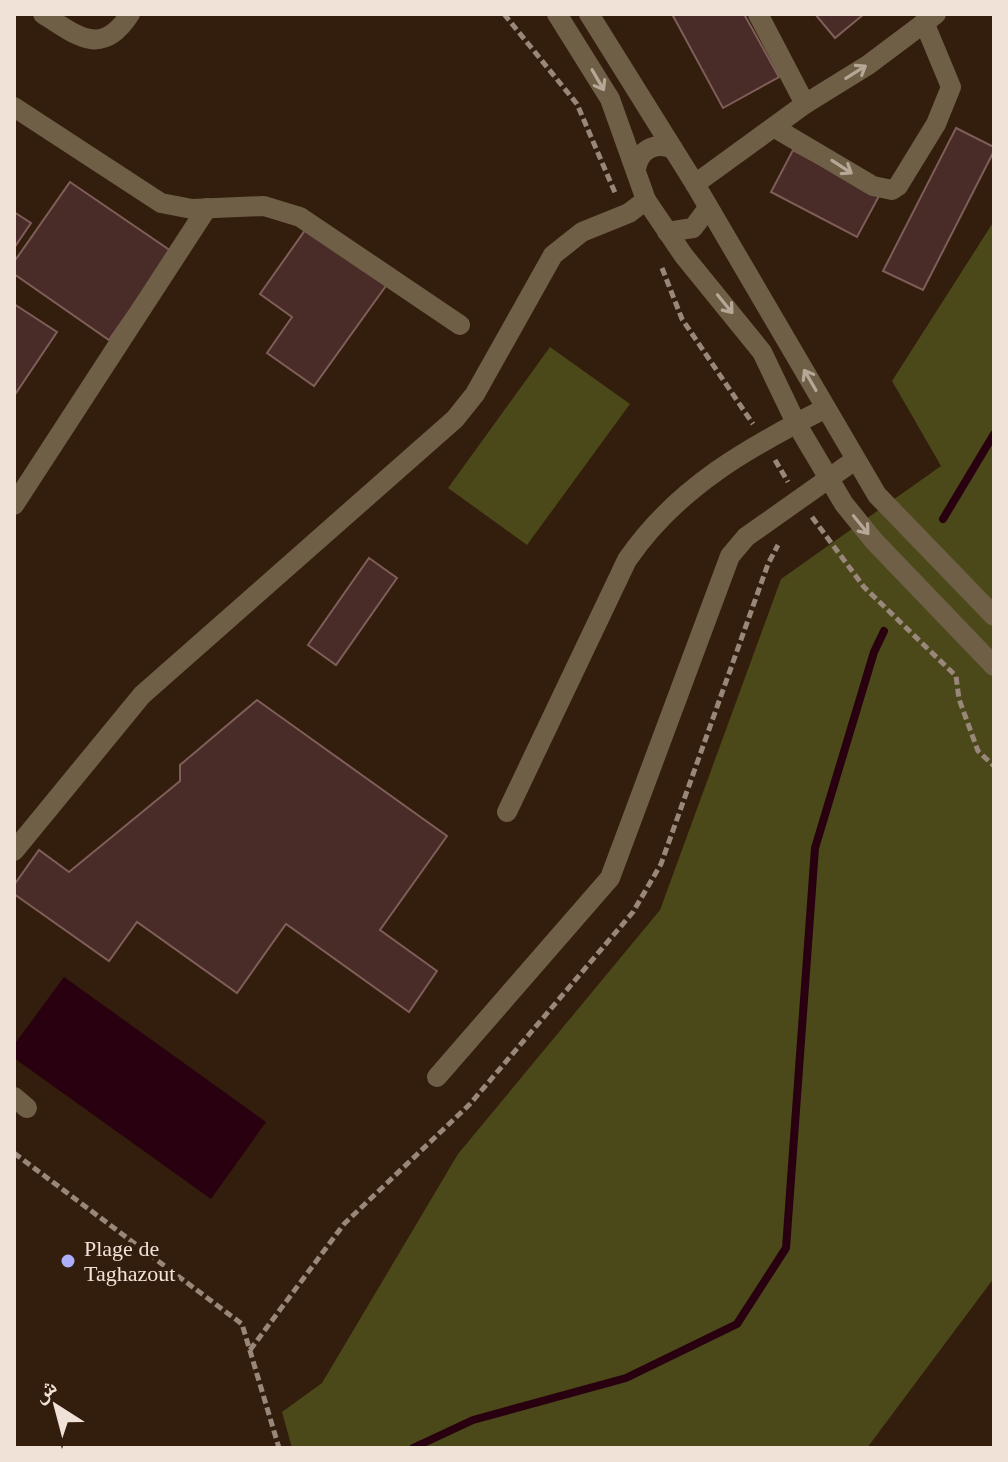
<svg xmlns="http://www.w3.org/2000/svg" width="1008" height="1462" viewBox="0 0 1008 1462" font-family="'Times New Roman','Noto Naskh Arabic',serif">
<style>
.green{fill:#4b4819}
.water{fill:#28000f}
.lines{fill:none;stroke-linecap:round;stroke-linejoin:round}
.stream{stroke:#28000f;stroke-width:8}
.building{fill:#492c28;stroke:#7f5e59;stroke-width:2}
.path{stroke:#99877a;stroke-width:5;stroke-dasharray:8 4;stroke-linecap:butt}
.minor{stroke:#6e5f46;stroke-width:20}
.oneway{stroke:#b6a796}
.poi-dot{fill:#adaffb;stroke:#331d0d;stroke-width:3}
.labels{text-anchor:middle;dominant-baseline:central;stroke-width:8;stroke-linejoin:round;paint-order:stroke}
.poi-label{font-size:22px;fill:#f1e2d8;stroke:#331d0d;text-anchor:start}
</style>
<rect width="100%" height="100%" fill="#331d0d"/>
<g class="green">
<path d="M994,221V1278L867,1448H292L282,1412L322,1383L458,1154L660,910L781,579L941,466L892,381Z"/>
<path d="M550,347L630,404L527,545L448,488Z"/>
</g>
<path class="water" d="M64,977L266,1122L211,1199L14,1058V1045Z"/>
<g class="lines">
<g class="stream">
<path d="M943,519L994,434"/>
<path d="M413,1448L473,1420L626,1378L737,1324L786,1248L815,848L874,652L884,631"/>
</g>
</g>
<g class="building">
<path d="M672,14H744L779,77L723,108Z"/>
<path d="M815,14H864L835,38Z"/>
<path d="M956,128L994,147V151L923,290L883,271Z"/>
<path d="M793,150L879,196L857,237L771,192Z"/>
<path d="M70,182L171,251L109,340L14,274V262Z"/>
<path d="M14,212L31,223L14,248Z"/>
<path d="M308,226L388,283L314,386L267,353L292,317L260,294Z"/>
<path d="M14,304L57,332L14,396Z"/>
<path d="M369,558L397,578L336,665L308,645Z"/>
<path d="M257,700L447,836L380,930L437,971L409,1012L286,924L237,993L137,922L109,961L14,894V885L39,850L69,872L180,781V765Z"/>
</g>
<g class="lines">
<g class="path">
<path d="M504,14L577,104L616,195"/>
<path d="M662,268L682,319L753,424"/>
<path d="M775,460L788,482"/>
<path d="M812,517L864,587L956,676L959,699L978,751L994,766"/>
<path d="M14,1153L242,1324L279,1448"/>
<path d="M250,1350L344,1224L470,1104L633,912L661,864L768,564L778,545"/>
</g>
<g class="minor">
<path d="M43,14C77,36 102,58 130,14"/>
<path d="M557,14L610,99L646,200L684,256L762,352L796,423L844,504L874,541L994,666"/>
<path d="M589,14L695,184L877,495L994,616"/>
<path d="M758,14L805,104L868,65L936,14"/>
<path d="M14,107L161,203L192,209L264,206L300,217L460,325"/>
<path d="M775,128L873,186L892,190L898,186L936,124L951,87L924,22"/>
<path d="M636,169C639,150 655,141 673,149"/>
<path d="M695,184L805,104"/>
<path d="M667,232L693,228L708,208"/>
<path d="M14,505L207,208"/>
<path d="M507,812L627,560C677,487 749,447 826,408"/>
<path d="M14,851L142,695L455,419L475,394L553,255L582,232L629,213L646,200"/>
<path d="M437,1077L610,878L730,556L746,537L855,460"/>
<path d="M14,1097L27,1108"/>
</g>
</g>
<defs><path id="oneway-shaft" d="M-6 0H5M1.5-3L5.5 0L1.5 3" fill="none" stroke-width="1.6" stroke-linecap="round" stroke-linejoin="round" transform="scale(2)"/></defs>
<g class="oneway">
<use href="#oneway-shaft" transform="translate(856 72) rotate(-32)"/>
<use href="#oneway-shaft" transform="translate(598 80) rotate(60)"/>
<use href="#oneway-shaft" transform="translate(842 167) rotate(33)"/>
<use href="#oneway-shaft" transform="translate(725 304) rotate(51)"/>
<use href="#oneway-shaft" transform="translate(810 380) rotate(-120)"/>
<use href="#oneway-shaft" transform="translate(861 525) rotate(51)"/>
</g>
<circle class="poi-dot" cx="68" cy="1261" r="8"/>
<g class="labels">
<g class="poi-label">
<text x="84" y="1248">Plage de<tspan x="84" dy="25">Taghazout</tspan></text>
</g>
</g>
<rect width="1008" height="1462" fill="none" stroke="#f1e2d8" stroke-width="32"/>
<g transform="translate(56 1406) rotate(324)" stroke="#331d0d" stroke-width="6" paint-order="stroke">
<path d="M0-6L14 30L0 20L-14 30Z" fill="#f1e2d8"/>
<text y="-12" font-size="22" font-weight="bold" text-anchor="middle" fill="#f1e2d8">ش</text>
</g>
</svg>
